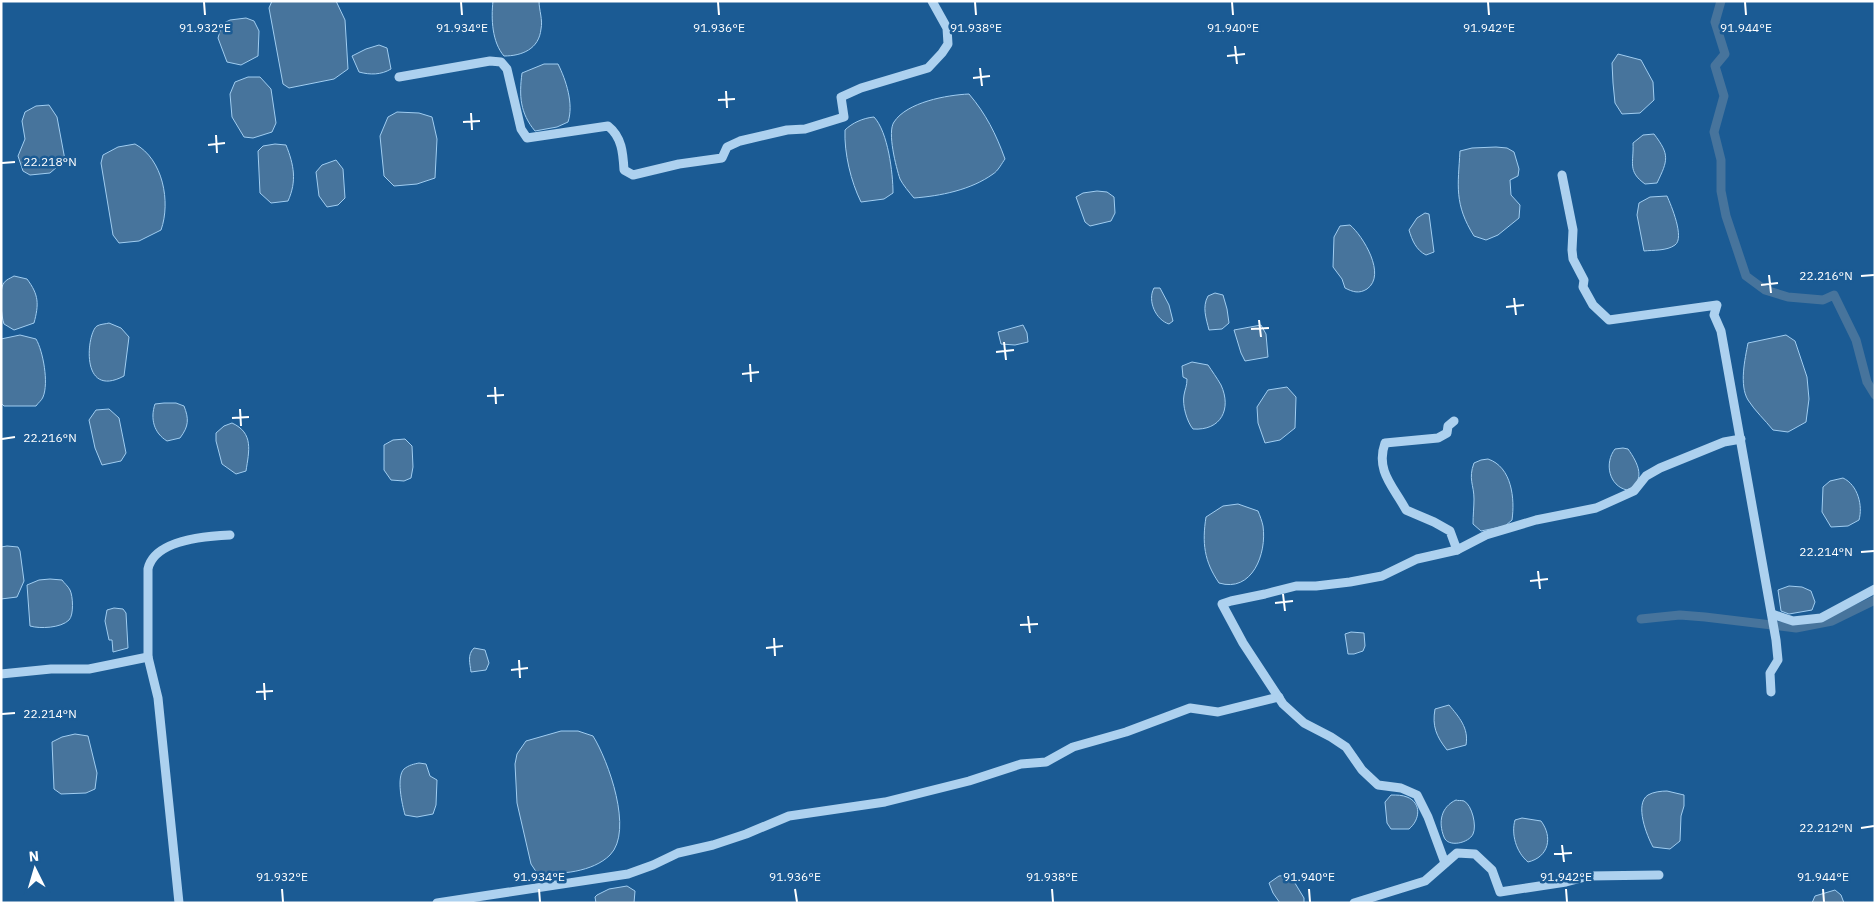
<svg xmlns="http://www.w3.org/2000/svg" width="1876" height="904" viewBox="0 0 1876 904" font-family="'IBM Plex Sans',sans-serif">
<style>
.water{fill:#47749c;stroke:#a0cdf1}
.lines{fill:none;stroke-linecap:round;stroke-linejoin:round}
.canal{stroke:#47749c;stroke-width:9}
.minor{stroke:#add1ef;stroke-width:9}
.ticks{fill:none;stroke:#fff;stroke-width:2}
.ticks-label{font-size:12px;text-anchor:middle;fill:#fff;stroke:#1b5b94;stroke-width:5;stroke-linejoin:round;paint-order:stroke}
</style>
<rect width="100%" height="100%" fill="#1b5b94"/>
<g class="water">
<path d="M272,1H336L345,20L348,69L334,79L289,88L283,84L269,8Z"/>
<path d="M493,1H539C539,10 543,20 541,29C539,49 522,56 504,56C492,42 491,19 493,1Z"/>
<path d="M246,18L254,21L259,31L258,56L241,65L227,62L218,38L222,24L230,20Z"/>
<path d="M379,45L387,48L391,69C381,75 370,75 359,72L352,56L366,49Z"/>
<path d="M1618,54L1641,60L1653,82L1654,100L1640,113L1622,114L1615,103L1613,83L1612,63Z"/>
<path d="M544,64H558C566,80 574,104 568,122L557,127L535,131C520,113 519,96 522,73Z"/>
<path d="M248,77H260L271,89L276,123L272,132L253,138L244,137L232,117L230,94L235,82Z"/>
<path d="M969,94C986,114 996,134 1005,159C1002,163 998,171 993,174C971,190 940,196 914,198C909,192 903,185 900,179C896,167 887,132 894,122C907,102 947,95 969,94Z"/>
<path d="M49,105L57,117L65,160L50,173L30,175L23,171L18,156L25,139L22,121L25,112L36,106Z"/>
<path d="M397,112L419,113L432,117L437,139L435,178L417,184L394,186L384,176L380,136L388,117Z"/>
<path d="M874,117C888,132 893,173 893,193L884,199L861,202C851,182 844,153 845,130C852,123 863,118 874,117Z"/>
<path d="M1654,134C1670,155 1668,160 1657,183L1645,184C1627,171 1634,163 1633,143L1643,135Z"/>
<path d="M135,144C163,159 171,202 161,230L139,241L119,243L113,235L101,163L103,155L118,147Z"/>
<path d="M275,144L286,145C294,165 297,181 288,201L271,203L260,193L258,151L263,146Z"/>
<path d="M1496,147L1507,148L1514,152L1519,169L1518,176L1510,180L1511,195L1520,205L1519,218L1498,235L1486,240L1474,236C1454,204 1458,186 1460,151L1472,148Z"/>
<path d="M336,160L343,169L345,198L338,205L327,207L319,196L316,172L322,165Z"/>
<path d="M1097,191L1107,192L1114,197L1115,213L1111,221L1090,226L1085,222L1076,197L1083,193Z"/>
<path d="M1667,196C1671,205 1685,238 1675,245C1667,251 1653,250 1644,251L1637,215L1639,203L1650,197Z"/>
<path d="M1425,213L1429,214L1434,252L1426,255C1416,250 1412,240 1409,230L1417,218Z"/>
<path d="M1350,225C1363,236 1387,275 1367,289C1359,294 1353,292 1345,288L1342,279L1333,267L1334,237L1340,226Z"/>
<path d="M14,276L27,279C39,295 39,304 34,323L14,330L4,324C1,316 0,295 2,287C4,280 9,279 14,276Z"/>
<path d="M1154,288H1160L1169,305L1173,321L1169,324C1156,320 1147,301 1154,288Z"/>
<path d="M1215,293L1223,295L1227,309L1229,323L1222,329L1209,330C1206,318 1202,307 1208,296Z"/>
<path d="M109,323L121,328L129,337L124,376C79,400 87,332 97,326C100,324 106,324 109,323Z"/>
<path d="M1023,325L1027,333L1028,342L1015,345L1001,344L998,332Z"/>
<path d="M1261,325L1266,334L1268,357L1245,361L1241,353L1234,330Z"/>
<path d="M20,335L36,339C43,351 49,383 43,397C42,400 38,403 36,406H4L1,403V339Z"/>
<path d="M1786,335L1795,341L1807,377L1809,399L1806,422L1788,432L1773,430C1765,420 1755,411 1748,400C1739,385 1745,359 1748,343Z"/>
<path d="M1192,362L1208,365C1212,371 1217,378 1221,385C1232,409 1221,431 1193,429C1187,422 1182,405 1184,395C1185,389 1187,386 1187,379L1183,377L1182,366Z"/>
<path d="M1287,387L1296,397L1295,428L1280,440L1265,443L1258,423L1257,407L1268,390Z"/>
<path d="M164,403H176L184,406C189,419 189,426 180,438L167,441C154,433 150,419 155,404Z"/>
<path d="M109,409L119,418L126,453L121,461L102,465L95,448L89,420L96,410Z"/>
<path d="M232,423C254,433 249,451 246,471L236,474L222,464L216,441V433L224,426Z"/>
<path d="M405,439L412,446L413,467L411,478L404,481L391,480L384,470V445L393,440Z"/>
<path d="M1623,448L1628,449C1638,463 1647,481 1627,490C1609,486 1604,463 1615,449Z"/>
<path d="M1488,459C1512,467 1515,499 1512,520L1505,526L1481,531L1473,524C1473,515 1474,507 1474,499C1474,485 1468,479 1474,463L1481,460Z"/>
<path d="M1843,478C1858,485 1863,506 1859,520L1848,526L1831,527L1822,512L1823,487L1830,481Z"/>
<path d="M1238,504L1258,511C1260,516 1262,521 1263,526C1267,554 1252,593 1219,583C1204,561 1202,543 1206,517L1223,506Z"/>
<path d="M7,546L18,547L20,551L24,581L17,597L1,599V547Z"/>
<path d="M50,579L62,580C64,583 68,586 70,590C73,596 74,615 69,620C61,628 40,629 30,626L27,585L39,580Z"/>
<path d="M1789,586L1802,587L1811,591L1815,602L1812,610L1789,614L1781,611L1778,590Z"/>
<path d="M114,608L123,609L126,613L128,648L113,652L112,640H109L105,621L107,610Z"/>
<path d="M1351,632L1364,633L1365,646L1363,651L1354,654H1348L1345,634Z"/>
<path d="M474,648L485,650L489,663L486,670L471,672C470,663 467,655 474,648Z"/>
<path d="M1449,705C1459,717 1469,728 1466,745L1447,750C1436,736 1432,726 1435,709Z"/>
<path d="M561,731H578L593,736C608,760 634,831 610,855C593,872 560,875 537,873L531,864L517,803L515,764L517,754L526,741Z"/>
<path d="M75,734L88,736L97,773L95,789L86,793L61,794L54,789L52,742L62,737Z"/>
<path d="M419,763L426,764L430,776L437,780L436,805L433,814L417,817L405,815C402,804 396,777 404,769C409,765 414,764 419,763Z"/>
<path d="M1667,791L1684,795V806L1681,816L1680,841L1670,849L1653,847C1647,836 1634,804 1648,795C1653,792 1661,791 1667,791Z"/>
<path d="M1391,795C1397,795 1402,795 1407,797C1422,803 1420,820 1409,829H1391L1387,823L1385,802Z"/>
<path d="M1456,800C1458,801 1461,800 1464,801C1472,805 1477,826 1473,834C1469,843 1448,848 1444,837C1438,822 1441,807 1456,800Z"/>
<path d="M1522,818L1541,821C1553,837 1549,857 1528,862C1516,852 1511,834 1515,820Z"/>
<path d="M1290,875L1304,898V903H1280L1273,893L1269,883L1279,876Z"/>
<path d="M627,886L635,891L634,903H596L595,897L597,895L609,889Z"/>
<path d="M1835,890L1841,895L1844,903H1812L1815,896Z"/>
</g>
<g class="lines">
<g class="canal">
<path d="M1721,1L1715,22L1725,54L1715,66L1724,96L1714,132L1721,160V191L1726,216L1746,276L1765,290L1788,297L1823,300L1834,295L1856,340L1867,382L1875,395"/>
<path d="M1641,619L1680,615L1705,617L1796,628L1832,621L1875,600"/>
</g>
<g class="minor">
<path d="M399,77L490,61L501,62L507,69L521,129L527,138L608,126C622,137 623,153 624,170L633,175L679,164L722,158L727,147L740,141L787,130L805,129L844,117L841,97L861,88L928,68L942,53L948,44L947,28L932,1"/>
<path d="M1562,175L1573,230L1572,250L1573,259L1584,280L1583,287L1593,305L1609,320L1717,305L1714,315L1721,331L1776,640L1778,660L1770,673L1771,692"/>
<path d="M1454,421L1448,426L1447,433L1438,438L1385,443C1375,471 1394,487 1406,510L1434,522L1450,531L1457,550L1486,535L1536,520L1596,508L1634,491L1646,476L1660,468L1724,442L1741,439"/>
<path d="M1772,614L1793,621L1821,618L1875,589"/>
<path d="M148,657L158,698L179,903"/>
<path d="M1,674L51,669H89L148,657V569C154,540 206,536 230,535"/>
<path d="M1445,863L1428,817L1417,795L1401,788L1378,785L1362,770L1346,747L1331,737L1304,723L1283,704L1243,643L1222,604L1231,601L1265,594L1296,586H1316L1350,582L1382,576L1417,559L1457,550"/>
<path d="M437,903L628,874L653,865L678,853L713,845L746,834L789,816L885,802L969,781L1021,764L1046,762L1073,747L1126,732L1190,708L1218,712L1279,697"/>
<path d="M1354,903L1425,881L1457,853L1475,854L1492,870L1500,892L1566,882L1589,876L1659,875"/>
</g>
</g>
<path class="ticks" d="M204,2L205,15M461,2L462,15M718,2L719,15M975,2L976,15M1232,2L1233,15M1488,2L1489,15M1745,2L1746,15M1235,46L1237,64M1227,56L1245,54M980,68L982,86M973,78L990,76M726,91L727,108M718,100L735,99M471,113L472,130M463,122L480,121M216,135L217,153M208,145L225,143M2,163L15,162M1769,275L1771,293M1861,276L1874,275M1761,285L1778,283M1514,298L1516,315M1506,307L1524,305M1259,320L1261,337M1251,329L1269,328M1004,342L1006,360M996,352L1014,350M750,364L751,382M742,374L759,372M495,387L496,404M487,396L504,395M240,409L241,426M232,418L249,417M2,439L15,437M1861,552L1874,551M1538,571L1540,589M1530,581L1548,579M1283,594L1285,611M1275,603L1293,601M1028,616L1030,633M1020,625L1038,624M774,638L775,656M766,648L783,646M519,660L520,678M511,670L528,668M264,683L265,700M256,692L273,691M2,714L15,713M1861,828L1874,826M1562,845L1564,862M1554,854L1572,853M282,889L283,902M539,889L540,902M795,889L797,902M1052,889L1053,902M1309,889L1310,902M1566,889L1567,902M1823,889L1824,902"/>
<g class="ticks-label">
<text x="205" y="32">91.932°E</text>
<text x="462" y="32">91.934°E</text>
<text x="719" y="32">91.936°E</text>
<text x="976" y="32">91.938°E</text>
<text x="1233" y="32">91.940°E</text>
<text x="1489" y="32">91.942°E</text>
<text x="1746" y="32">91.944°E</text>
<text x="50" y="166">22.218°N</text>
<text x="1826" y="280">22.216°N</text>
<text x="50" y="442">22.216°N</text>
<text x="1826" y="556">22.214°N</text>
<text x="50" y="718">22.214°N</text>
<text x="1826" y="832">22.212°N</text>
<text x="282" y="881">91.932°E</text>
<text x="539" y="881">91.934°E</text>
<text x="795" y="881">91.936°E</text>
<text x="1052" y="881">91.938°E</text>
<text x="1309" y="881">91.940°E</text>
<text x="1566" y="881">91.942°E</text>
<text x="1823" y="881">91.944°E</text>
</g>
<rect width="1876" height="904" fill="none" stroke="#ffffff" stroke-width="5"/>
<g transform="translate(35 869) rotate(355)" stroke="#1b5b94" stroke-width="4" paint-order="stroke">
<path d="M0-4L9 19L0 12L-9 19Z" fill="#ffffff"/>
<text y="-8" font-size="14" font-weight="bold" text-anchor="middle" fill="#ffffff">N</text>
</g>
</svg>
